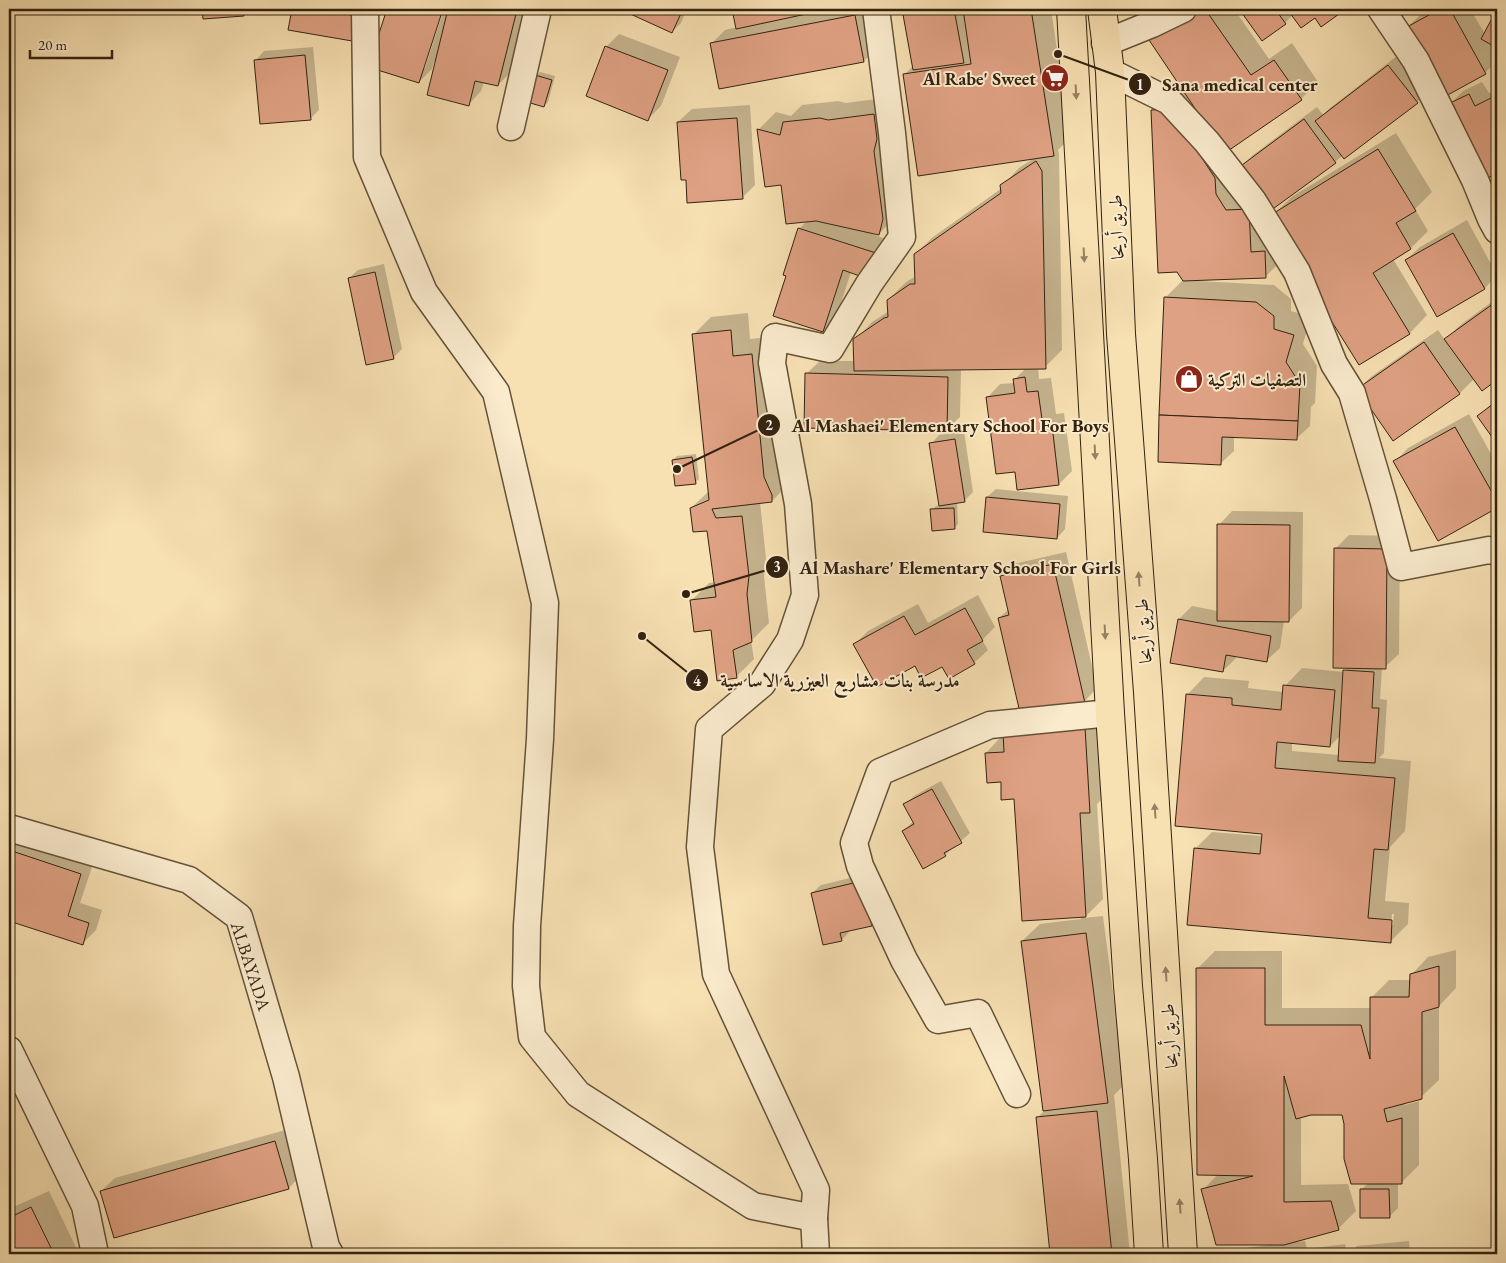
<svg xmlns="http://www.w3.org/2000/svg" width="1506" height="1263" viewBox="0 0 1506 1263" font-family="'EB Garamond',Amiri,serif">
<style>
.shadow{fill:#0003;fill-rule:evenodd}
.building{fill:#dfa183;stroke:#332210}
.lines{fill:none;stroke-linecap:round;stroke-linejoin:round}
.minor-casing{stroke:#645238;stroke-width:29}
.major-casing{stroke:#332210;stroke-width:30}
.minor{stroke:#faebcd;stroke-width:26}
.major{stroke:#f7e0b2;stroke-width:28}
.oneway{fill:#958161}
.labels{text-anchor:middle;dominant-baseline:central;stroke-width:4;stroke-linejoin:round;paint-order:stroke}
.poi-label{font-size:18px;font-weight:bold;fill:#332210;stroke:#faebcd;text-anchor:end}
.street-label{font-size:18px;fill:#332210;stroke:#faebcd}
.leader{fill:none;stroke:#332210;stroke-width:2}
.callout-dot{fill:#332210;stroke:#faebcd;stroke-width:2}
.mark-label{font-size:15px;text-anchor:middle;font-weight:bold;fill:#fff}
.callout-label{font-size:19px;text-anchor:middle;font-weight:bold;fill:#332210;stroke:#faebcd;stroke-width:4;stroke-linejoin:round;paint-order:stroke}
</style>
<rect width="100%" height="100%" fill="#f7e0b2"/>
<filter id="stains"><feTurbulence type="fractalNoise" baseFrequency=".004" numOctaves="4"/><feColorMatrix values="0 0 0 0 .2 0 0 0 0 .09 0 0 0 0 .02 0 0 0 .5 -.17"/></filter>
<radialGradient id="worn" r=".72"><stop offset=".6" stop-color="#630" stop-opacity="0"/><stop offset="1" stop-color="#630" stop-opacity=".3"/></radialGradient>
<g class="shadow">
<path d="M203,9H249L243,15L204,17Z"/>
<path d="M293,9H374L371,27L290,29Z"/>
<path d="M388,9H442L423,68H425L444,9H527L511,72L498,85L484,82L481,91L468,105L436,62H434L432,69L419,82L370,66Z"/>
<path d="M629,9H687L681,23L672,32L627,12Z"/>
<path d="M733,9H870L877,47L864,61L720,88L712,43L725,30L737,27Z"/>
<path d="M904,9H1051L1070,138L1058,150L1059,153L1062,350L1045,367H1038L1039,379L1051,378L1056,414L1064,413L1072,471L1059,484L1016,470L987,398L1000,384L1015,383V379L1026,368H961L960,417L946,430L806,374L820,361H855V340L872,322L889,311L888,300L906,282L916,276L915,254L933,237L1002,188V186L1019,168L1034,158L904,75L913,66Z"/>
<path d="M1183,9H1234L1269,59L1292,43L1318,82L1301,99L1225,151L1240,168L1253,155L1317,107L1323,115L1330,108L1402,52L1430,89L1417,102L1343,155L1335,162L1271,209L1283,259L1266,276L1200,279V281L1274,285L1291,299V311L1311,317L1303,344L1317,366L1315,403L1311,407L1310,426L1296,439L1234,436V451L1220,464L1165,298L1183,280L1152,110L1170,93L1186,92Z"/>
<path d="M1240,9H1344L1321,25L1315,16L1293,15L1285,23L1262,39Z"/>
<path d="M1431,9H1470L1485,34L1497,11V46L1489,42L1497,57V61L1485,73L1444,96L1407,28L1420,15Z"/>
<path d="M619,34L680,57L661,106L648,119L606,47Z"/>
<path d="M313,47L319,110L310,119L256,60L264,51Z"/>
<path d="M540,72L555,76L548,102L544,106L536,76Z"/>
<path d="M1482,82L1489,93L1497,89V171L1486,177L1449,105L1463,91Z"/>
<path d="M891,97L896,216L879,234L869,232V233L889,240L881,264L851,272L836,318L823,331L788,275L799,229L807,221L782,183L759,129L776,112L791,116L802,105L838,101L846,103Z"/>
<path d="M750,105L755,185L742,198L678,122L692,109Z"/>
<path d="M1396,133L1432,192L1415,209L1428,231L1411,248L1393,259L1427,315L1410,333L1359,363L1275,213L1293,196Z"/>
<path d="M1467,220L1497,275L1485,288L1438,315L1406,260L1420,247Z"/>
<path d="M384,264L402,349L393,358L349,278L358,270Z"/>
<path d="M1497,298V379L1482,390L1474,379L1460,393L1394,440L1358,389L1372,376L1438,330L1445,340L1459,326Z"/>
<path d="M748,313L750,339L769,337L789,484L772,501L760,502L766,558L764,576L769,623L751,641L754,659L736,677L712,628L691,601L709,583L715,582L708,529L691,508L709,491L694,334L711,317Z"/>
<path d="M1497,399V442L1478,416Z"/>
<path d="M1469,414L1497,465V506L1439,539L1395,462L1408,448Z"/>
<path d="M964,431L973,492L964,501L957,502L958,524L954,528L932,510L936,506L940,505L931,444L939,435Z"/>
<path d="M696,454L699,479L695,483L673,460L677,456Z"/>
<path d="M996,489L1068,496L1065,529L1057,538L987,497Z"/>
<path d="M1232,511L1303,512L1302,608L1289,621H1284L1280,648L1266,661L1236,656V658L1223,671L1179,619L1192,606L1218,611L1219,525Z"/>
<path d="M1349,535L1400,536L1399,654L1385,667H1382L1380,699L1387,700L1384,753L1379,758L1411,761L1405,831L1390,847L1385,901L1409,903L1408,924L1390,942L1195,849L1212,832L1263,836L1187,695L1204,677L1249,681L1248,688L1284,692L1285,686L1302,668L1344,672L1348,667L1336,548ZM1341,735L1339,755L1292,751V743L1330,746ZM1392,914H1394L1393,925H1391Z"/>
<path d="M1066,552L1097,688L1084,702L1037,712L1102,710L1107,794L1097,804L1103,899L1084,918L1103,916L1125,1084L1114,1095L1130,1254H1052L1037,1118L1044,1111L1022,941L1040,924L1081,919V916L1016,797L1002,780L986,753L1022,714L999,618L1009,609L1001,577L1014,564Z"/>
<path d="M978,595L995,627L982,640L988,650L974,663L943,665L855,644L868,631L918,604L928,623Z"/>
<path d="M941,781L970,833L945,855L923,867L903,831L914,821L905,804L914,796Z"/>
<path d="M9,839L94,861L80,903L102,910L96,930L82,944L9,920Z"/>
<path d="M871,873L880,916L872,924L850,929V931L842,940L812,893L821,885Z"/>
<path d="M1456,950V988L1439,1006V1080L1421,1097L1404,1102L1405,1105L1419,1101V1165L1401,1183H1398V1208L1389,1217L1361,1190L1368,1183L1343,1114H1311L1301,1116V1185L1348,1184L1356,1211L1338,1229L1296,1240V1242L1305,1241L1307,1249L1345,1244L1347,1254H1225L1230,1250L1268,1245V1244L1203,1190L1218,1174L1198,968L1215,951H1282V1008H1371V998L1389,980H1411V975L1428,957Z"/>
<path d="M289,1129L302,1174L289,1188L114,1237L101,1191L115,1178Z"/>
<path d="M49,1191L79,1254H9V1209Z"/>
<path d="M1409,1241L1410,1254H1349L1357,1246Z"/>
</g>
<g class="building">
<path d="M202,9H243L244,16L203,19Z"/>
<path d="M292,9H347L346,14L362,17L358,42L288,30Z"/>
<path d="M387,9H443L419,83L368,67Z"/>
<path d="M448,9H512L517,10L498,86L475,81L469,106L427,95Z"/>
<path d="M627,9H683L672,33L626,12Z"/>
<path d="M732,9H830L736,29Z"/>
<path d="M902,9H954L964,63L913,70Z"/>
<path d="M963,9H1031L1054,156L918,176L903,74L971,64Z"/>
<path d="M1189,9H1205L1251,75L1274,60L1302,100L1225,153L1147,37Z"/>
<path d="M1239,9H1275L1286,24L1262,41Z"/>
<path d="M1287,9H1346L1321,27L1315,18L1301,28Z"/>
<path d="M1440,9H1450L1486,74L1444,97L1405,28Z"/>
<path d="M1497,9V48L1481,39Z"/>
<path d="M855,15L864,62L719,89L710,43Z"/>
<path d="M605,46L668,70L648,121L586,96Z"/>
<path d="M305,55L311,120L260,124L254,60Z"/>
<path d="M1388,65L1418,103L1344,159L1315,121Z"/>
<path d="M535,75L552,80L544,107L527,102Z"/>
<path d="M1469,94L1475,106L1497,95V173L1486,179L1448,104Z"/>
<path d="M1170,109L1215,178L1216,194L1226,210L1249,209L1251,252L1265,251L1266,278L1183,281L1177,272L1158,273L1151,110Z"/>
<path d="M874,114L877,139L874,151L883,219L879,235L816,221L786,224L781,185L765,187L757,129L780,135L783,122L820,118L828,120Z"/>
<path d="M737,118L743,199L687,203L686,180H681L677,122Z"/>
<path d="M1304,119L1336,163L1270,211L1238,168Z"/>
<path d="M1378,149L1416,211L1396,223L1411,249L1373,273L1410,334L1359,365L1317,298L1321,296L1289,243L1274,213Z"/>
<path d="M1036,161L1042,171L1046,369L854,371L853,339L884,318L888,317L887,300L910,284H915L914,254L1001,193L1000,185Z"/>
<path d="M798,228L876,253L868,279L843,270L823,332L773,316L786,276L783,275Z"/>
<path d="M1453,233L1485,289L1437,317L1405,260Z"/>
<path d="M375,272L394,359L366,365L348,278Z"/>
<path d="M1164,297L1256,302L1274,316V329L1294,335L1286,362L1300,384L1298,421L1159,415Z"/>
<path d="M1497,301V380L1482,391L1444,339Z"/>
<path d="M731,330L733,356L752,354L764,477L772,495V502L712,509L716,518L742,516L749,576L747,594L752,642L733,650L737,678L717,681L711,630L694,632L690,600L716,597L707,531L693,532L690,508L709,500L692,334Z"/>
<path d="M1424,342L1460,394L1393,441L1357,389Z"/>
<path d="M805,373L948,377L947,431L804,428Z"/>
<path d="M1025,377L1027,392L1038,391L1043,426L1052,425L1059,485L1017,490L1015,472L996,474L986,397L1015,393L1013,379Z"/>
<path d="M1497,401V444L1477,416Z"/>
<path d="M1159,415L1298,421L1297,440L1222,437L1221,465L1158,462Z"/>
<path d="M1455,427L1497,501V508L1438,541L1393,461Z"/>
<path d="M955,439L965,502L939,506L929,443Z"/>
<path d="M692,457L696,484L675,486L672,460Z"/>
<path d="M986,497L1060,504L1057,539L983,532Z"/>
<path d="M954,508L955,529L932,531L930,509Z"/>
<path d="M1217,524L1290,525L1289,622L1217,621Z"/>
<path d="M1334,548L1387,549L1386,669L1333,668Z"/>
<path d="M1053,564L1085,703L1021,717L998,618L1009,615L1000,576Z"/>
<path d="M965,608L983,641L967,650L975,664L949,679L942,667L921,678L915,666L877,687L853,644L904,616L915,635Z"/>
<path d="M1178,619L1271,636L1267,662L1226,655L1223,672L1170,663Z"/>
<path d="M1343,670L1374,672L1372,708H1379L1375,763L1338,761Z"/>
<path d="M1283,685L1335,690L1330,747L1277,742L1275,768L1395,778L1388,850L1374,849L1368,918L1392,920L1391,943L1187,925L1194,848L1260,854L1262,834L1175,826L1186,694L1232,698V705L1281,710Z"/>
<path d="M1085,727L1090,813H1080L1086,917L1022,921L1014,799L1001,800V782L987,783L985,753L1004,752L1003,732Z"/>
<path d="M932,789L962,843L944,853L946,856L923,869L902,831L914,824L903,804Z"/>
<path d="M9,850L81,874L68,916L89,923L83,945L9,921Z"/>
<path d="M862,881L872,926L840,933L842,941L823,945L811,893Z"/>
<path d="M1086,933L1108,1103L1043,1111L1021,941Z"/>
<path d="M1439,966V1007L1422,1012V1099L1384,1109L1387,1122L1402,1118V1184H1351L1344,1159V1124L1342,1115H1311L1296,1119L1284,1076V1202L1331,1201L1339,1230L1284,1245H1216L1201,1189L1253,1176L1197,1175L1196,968H1265V1025H1361L1370,1059V997H1409L1410,974Z"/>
<path d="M1097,1111L1112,1254H1050L1036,1117Z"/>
<path d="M275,1141L289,1189L114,1238L100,1191Z"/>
<path d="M1360,1189H1389L1390,1218H1360Z"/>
<path d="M31,1207L54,1254H9V1218Z"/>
</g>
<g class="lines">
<defs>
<g id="minor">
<path d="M365,9L367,157L424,292L496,392L545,603L540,739L527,926L526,986L532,1037L578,1094L753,1206L814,1218"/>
<path d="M1381,9L1416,61L1475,180L1491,219L1497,230"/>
<path d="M1105,43L1152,24L1183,9"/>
<path d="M1110,72L1169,101L1207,142L1253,201L1297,272L1334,364L1352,393L1383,499L1401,567L1489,550L1497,552"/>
<path d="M511,127L538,9"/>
<path d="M9,828L189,880L239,917L286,1077L326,1247L330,1254"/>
<path d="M9,1050L85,1206L95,1254"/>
<path d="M1017,1094L978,1013L938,1020L904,960L860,866L854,843L880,772L990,725L1110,713"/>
<path d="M816,1254L814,1218L816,1190L716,974L700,847L709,729L762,684L790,640L805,595L798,504L772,363L775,337L830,349L869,284L902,237L892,133L876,9"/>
</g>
<g id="major">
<path d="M1071,9L1110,713L1128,986L1143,1159L1149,1254"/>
<path d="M1102,9L1110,72L1121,334L1148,692L1183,1254"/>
</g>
</defs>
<use href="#minor" class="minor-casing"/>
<use href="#major" class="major-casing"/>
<use href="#minor" class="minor"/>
<use href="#major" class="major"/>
</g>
<defs><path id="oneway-solid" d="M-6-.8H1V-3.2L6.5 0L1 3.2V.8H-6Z" transform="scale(1.25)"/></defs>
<g class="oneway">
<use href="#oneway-solid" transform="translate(1076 92) rotate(87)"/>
<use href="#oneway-solid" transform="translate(1084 255) rotate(87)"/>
<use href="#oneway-solid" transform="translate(1095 452) rotate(87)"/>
<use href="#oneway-solid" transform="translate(1139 579) rotate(-94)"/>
<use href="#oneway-solid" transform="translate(1105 632) rotate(87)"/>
<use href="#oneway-solid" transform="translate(1155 811) rotate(-94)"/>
<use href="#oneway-solid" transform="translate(1166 974) rotate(-94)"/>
<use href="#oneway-solid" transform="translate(1180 1206) rotate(-94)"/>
</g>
<defs>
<symbol id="supermarket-disc" viewBox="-11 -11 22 22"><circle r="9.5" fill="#8f2418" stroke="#faebcd"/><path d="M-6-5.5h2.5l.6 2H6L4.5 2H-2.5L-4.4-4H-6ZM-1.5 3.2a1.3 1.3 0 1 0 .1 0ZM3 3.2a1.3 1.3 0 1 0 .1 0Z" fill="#fff"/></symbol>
<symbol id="shop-disc" viewBox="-11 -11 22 22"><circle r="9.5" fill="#8f2418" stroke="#faebcd"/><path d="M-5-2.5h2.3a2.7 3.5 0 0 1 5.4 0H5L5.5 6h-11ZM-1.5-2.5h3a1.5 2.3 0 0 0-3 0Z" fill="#fff"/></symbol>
</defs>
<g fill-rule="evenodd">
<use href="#supermarket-disc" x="1039" y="62" width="32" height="32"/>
<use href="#shop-disc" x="1173" y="363" width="32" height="32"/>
</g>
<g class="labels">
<g class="poi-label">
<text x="1036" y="78">Al Rabe' Sweet</text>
<text x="1208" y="379" text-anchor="start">التصفيات التركية</text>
</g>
<g class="street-label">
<text transform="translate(1116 227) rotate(-92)">طريق أريحا</text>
<text transform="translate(1143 631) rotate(-94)">طريق أريحا</text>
<text transform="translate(251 966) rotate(72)">ALBAYADA</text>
<text transform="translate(1169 1036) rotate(-94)">طريق أريحا</text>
</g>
</g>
<path class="leader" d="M1058 54L1140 84M677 469L769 425M686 594L777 567M642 636L697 680"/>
<g class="callout-dot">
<circle cx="1058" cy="54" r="5"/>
<circle cx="677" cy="469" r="5"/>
<circle cx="686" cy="594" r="5"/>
<circle cx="642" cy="636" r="5"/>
<circle cx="1140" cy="84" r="12"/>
<circle cx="769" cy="425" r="12"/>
<circle cx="777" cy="567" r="12"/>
<circle cx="697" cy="680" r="12"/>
</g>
<g class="mark-label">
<text x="1140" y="90">1</text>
<text x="769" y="430">2</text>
<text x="777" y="572">3</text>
<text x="697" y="686">4</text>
</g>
<g class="callout-label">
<text x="1240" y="91">Sana medical center</text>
<text x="950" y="432">Al Mashaei' Elementary School For Boys</text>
<text x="960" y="574">Al Mashare' Elementary School For Girls</text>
<text x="840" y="687">مدرسة بنات مشاريع العيزرية الاسا سية</text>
</g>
<rect width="1506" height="1263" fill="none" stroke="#f7e0b2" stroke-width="30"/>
<rect x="10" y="10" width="1486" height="1243" fill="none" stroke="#332210" stroke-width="2.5"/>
<rect x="15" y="15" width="1476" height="1233" fill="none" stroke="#332210"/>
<path d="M30 50v8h82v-8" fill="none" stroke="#332210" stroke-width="2.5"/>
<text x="38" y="50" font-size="15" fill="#332210" stroke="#faebcd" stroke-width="4" paint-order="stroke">20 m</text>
<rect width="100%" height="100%" filter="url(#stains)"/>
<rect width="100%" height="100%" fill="url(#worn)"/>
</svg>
